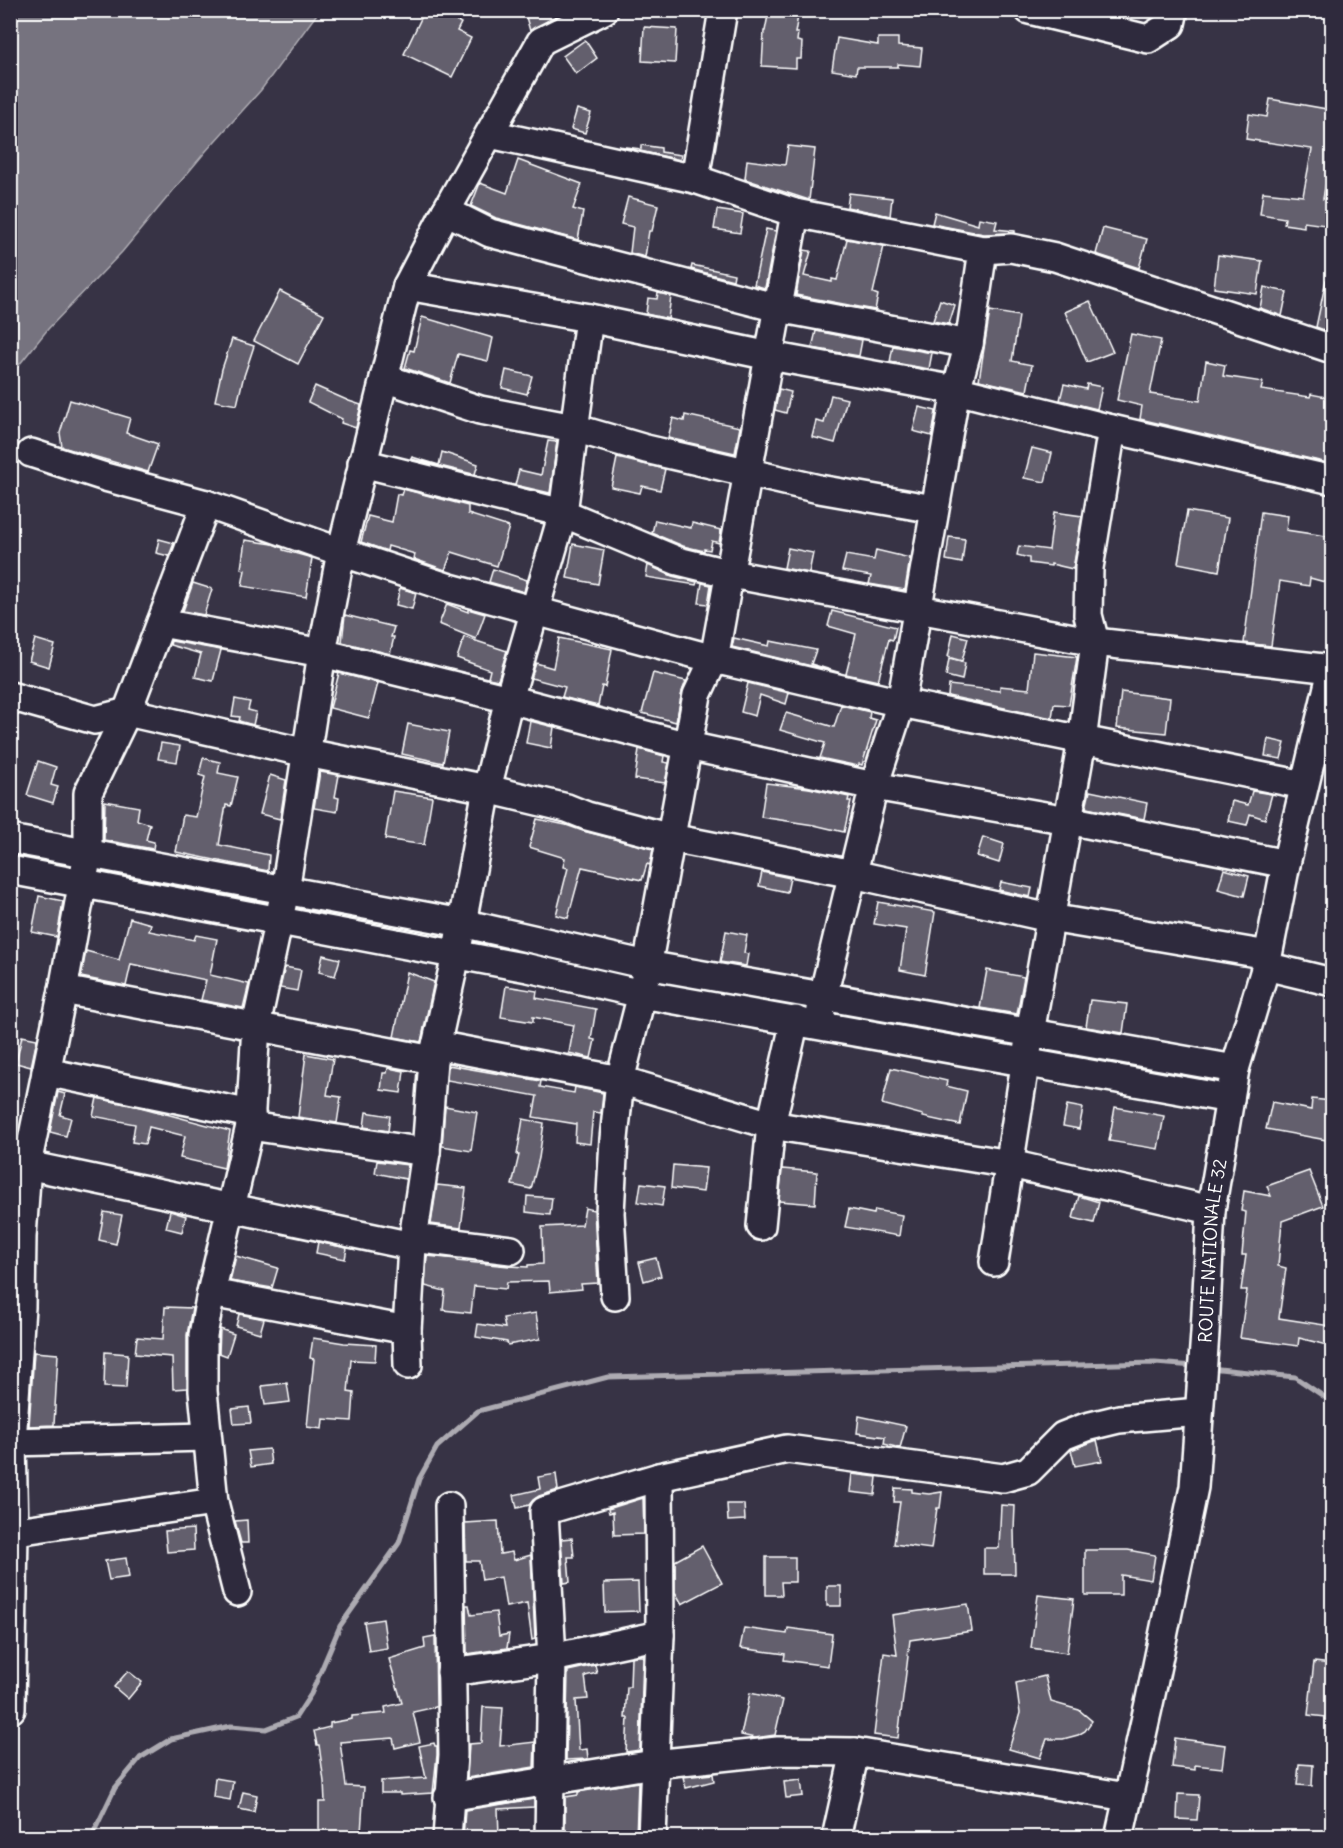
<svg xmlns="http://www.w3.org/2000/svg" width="1343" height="1848" viewBox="0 0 1343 1848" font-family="Delius,sans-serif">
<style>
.water{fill:#76737f;stroke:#adabb2;stroke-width:1.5}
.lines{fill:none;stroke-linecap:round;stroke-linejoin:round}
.stream{stroke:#adabb2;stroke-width:5}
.building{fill:#635f6d;stroke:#fff;stroke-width:1.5}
.minor-casing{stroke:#fff;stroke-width:32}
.minor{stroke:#2f2a3d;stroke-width:27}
.labels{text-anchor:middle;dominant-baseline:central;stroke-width:6;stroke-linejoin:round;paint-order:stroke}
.street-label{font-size:18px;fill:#fff;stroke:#2f2a3d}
</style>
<rect width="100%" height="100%" fill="#373345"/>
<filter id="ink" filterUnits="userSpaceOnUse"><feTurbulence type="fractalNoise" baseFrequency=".0167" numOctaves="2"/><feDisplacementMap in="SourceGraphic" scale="12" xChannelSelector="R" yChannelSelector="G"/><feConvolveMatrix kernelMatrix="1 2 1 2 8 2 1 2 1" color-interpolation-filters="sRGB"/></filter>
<g filter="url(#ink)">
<path class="water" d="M11,10L319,11L261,90L206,151L122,252L48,329L15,370L11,379Z"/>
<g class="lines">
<g class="stream">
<path d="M1210,1368L1295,1377L1332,1402"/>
<path d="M91,1838L115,1788L140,1758L171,1739L231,1726L266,1729L296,1717L311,1694L340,1626L399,1543L419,1479L437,1447L478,1411L608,1377L1155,1363L1195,1366"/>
</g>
</g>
<g class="building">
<path d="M425,10H436L461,23L457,31L471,38L452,77L404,54Z"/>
<path d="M524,10H567L530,31Z"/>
<path d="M769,10H799L795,33H798L797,41L802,42L801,59H796V68L762,66L764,31H765Z"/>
<path d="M644,27L677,29L675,63L642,61Z"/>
<path d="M837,38L878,45V38H898V46L922,48L920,66L898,64V67H857L856,74L832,70Z"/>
<path d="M585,40L597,58L576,74L563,56Z"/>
<path d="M1270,99L1332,110V149L1323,199H1328L1327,207L1332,208V223L1325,221V225L1304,222V227L1284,224L1285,218L1260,214L1263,192L1303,196L1312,149L1246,139L1249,114L1267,117Z"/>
<path d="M577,109L591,113L585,133L571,129Z"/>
<path d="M641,145L661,148V152L681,155L680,160L618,146L641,149Z"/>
<path d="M788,146L815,149L809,200L745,179L747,160L785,165Z"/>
<path d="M518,160L582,184L573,209L583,212L578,240L496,218L471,206L480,183L507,193Z"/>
<path d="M849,193L892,198L890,216L847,207Z"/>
<path d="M628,197L658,205L652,231H649L645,257L630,253L633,227L621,224Z"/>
<path d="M717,210L743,214L740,233L714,229Z"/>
<path d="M935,212L978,225L979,218L997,221L995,229L1015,231V233L984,234L932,224Z"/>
<path d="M1103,228L1147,239L1139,268L1096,254Z"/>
<path d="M766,229L776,231L765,288L754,285Z"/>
<path d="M847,239L884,246L873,293L878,295L875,310L796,295L804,250L811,251L804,276L832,282V279L837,280Z"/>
<path d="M1218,255L1262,261L1257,294L1214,288Z"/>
<path d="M692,265L734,274L733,280L691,269Z"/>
<path d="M1326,280L1332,281V333L1316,327Z"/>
<path d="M1264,287L1287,292L1282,316L1260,308Z"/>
<path d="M280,291L324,314L298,364L254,341Z"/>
<path d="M658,293L671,296L668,319L646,314L648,298L657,299Z"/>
<path d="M940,300L955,305L949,324L933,321Z"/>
<path d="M1090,301L1113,352L1087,362L1065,312Z"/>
<path d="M990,311L1019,316L1012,361L1032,365L1027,391L979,380Z"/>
<path d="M422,317L493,338L488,361L458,354L450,383L405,368L410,350L414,351Z"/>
<path d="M816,331L862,340L859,356L812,348Z"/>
<path d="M1131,334L1161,340L1150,394L1200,401L1206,361L1225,365L1223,376L1263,382L1261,390L1310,397L1311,394L1331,398L1329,408L1332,409V464L1140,419L1142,406L1117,400Z"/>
<path d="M232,339L254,346L243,379L237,405L215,401L222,369Z"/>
<path d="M893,346L932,353L929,369L890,362Z"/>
<path d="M506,370L532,376L527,394L502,388Z"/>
<path d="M1064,384L1086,389L1087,384L1102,387L1097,409L1060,400Z"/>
<path d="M315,386L349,401L361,405L356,428L341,423L342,419L308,402Z"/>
<path d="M779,389L791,392L786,413L775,410Z"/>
<path d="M831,395L847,399L835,443L812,437L816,421L824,423Z"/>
<path d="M70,400L130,418L126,433L158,444L148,472L62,447L60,433Z"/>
<path d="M919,407L936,411L932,436L913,431Z"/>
<path d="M685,415L740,427L735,453L668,438L673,418L684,421Z"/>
<path d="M548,441L557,442L550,493L515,485L519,470L541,475Z"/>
<path d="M1032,448L1052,453L1045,482L1024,478Z"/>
<path d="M442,452L478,464L475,474L477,475L411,459L412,457L439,465Z"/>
<path d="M617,458L665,469L660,490L642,486L640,493L611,487Z"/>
<path d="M403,489L468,506V514L509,527L497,566L452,552L445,570L414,559L415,554L388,546L387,551L361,542L368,516L392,522L397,494L401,495Z"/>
<path d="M1187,511L1228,518L1219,571L1178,563Z"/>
<path d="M1054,512L1082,516L1073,569L1051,564V566L1029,563V558L1017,555L1019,546L1049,550Z"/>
<path d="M1261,512L1288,516L1286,530L1332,537V584L1310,578L1309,586L1280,581L1271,646L1244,643Z"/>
<path d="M655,520L691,528L692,523L721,530L719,543L712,541L710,550L704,549V551L683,546L652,533Z"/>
<path d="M949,537L965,539L962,563L946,560Z"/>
<path d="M159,539L174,543L169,556L156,553Z"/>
<path d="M245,540L273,544L283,548V550L312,558L306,597L242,586L245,570L241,569Z"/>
<path d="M573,544L604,550L598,584L567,578Z"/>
<path d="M788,548L813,553L809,573L784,568Z"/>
<path d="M876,550L910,558L905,590L869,584L871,576L842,571L846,555L874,560Z"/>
<path d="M648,565L672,576L697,582L696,585L646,577Z"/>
<path d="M493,569L527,580L524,592L489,582Z"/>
<path d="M193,583L212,589L204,615L183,611Z"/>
<path d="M702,583L711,585L708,604L699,603Z"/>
<path d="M400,588L416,593L412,609L396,605Z"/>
<path d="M447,604L468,612V609L485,614L476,639L439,624Z"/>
<path d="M832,611L896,627L893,640L889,639L878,681L846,674L856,634L828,626Z"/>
<path d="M345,615L394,627L391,637H394L390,654L342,642Z"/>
<path d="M953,634L968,638L962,661L948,657Z"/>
<path d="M464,637L507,651L498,680L488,678L490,670L457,658Z"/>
<path d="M559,638L612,649L605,687L602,686L598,706L562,697L565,687L531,678L536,663L553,668Z"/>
<path d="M734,638L769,646L770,641L816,650L811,664L841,673L732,647Z"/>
<path d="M35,639L55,645L49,667L29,661Z"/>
<path d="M171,641L221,650L213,681L195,677L201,654L170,645Z"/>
<path d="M1033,652L1077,657L1069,705L1054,704L1052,718L948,696L949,685L1000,691V686L1029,689Z"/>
<path d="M949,659L965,663L962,680L946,676Z"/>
<path d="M339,673L378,683L369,718L330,708Z"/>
<path d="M653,673L686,681L682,692L676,722L642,713Z"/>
<path d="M748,683L789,693L786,704L760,695L755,716L741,712Z"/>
<path d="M1121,692L1170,698L1166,733L1117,728Z"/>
<path d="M235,699L250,702L248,710L256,712L253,725L239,721L240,717L232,716Z"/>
<path d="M841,705L870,712L869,718L876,720L862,765L859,764L858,766L820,758L825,743L780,730L786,713L834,727Z"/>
<path d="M530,721L554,727L551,748L526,743Z"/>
<path d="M408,724L449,732L443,763L402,754Z"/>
<path d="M1268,739L1285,743L1281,759L1265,756Z"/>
<path d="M161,743L180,746L177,762L158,759Z"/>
<path d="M639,749L664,756L663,762L669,763L665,783L635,779Z"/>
<path d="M203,758L220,762L218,773L238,777L231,806L226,805L219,845L269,855L268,871L176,852L183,815L196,817L205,777L199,775Z"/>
<path d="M38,761L56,767L51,785L58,787L53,803L27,795Z"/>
<path d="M320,772L339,775L335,797L339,798L337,812L314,808Z"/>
<path d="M270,775L286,780L280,819L260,814Z"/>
<path d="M766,783L809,788L849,797L848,801H851L844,832L814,825L761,817Z"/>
<path d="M393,791L432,797L424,845L385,839Z"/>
<path d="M1090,791L1147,803L1144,819L1086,808Z"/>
<path d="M1252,791L1272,794L1265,819L1250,814L1247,825L1228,821L1232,801L1248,805Z"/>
<path d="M105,801L139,807L137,820L150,824L146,840L154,842L153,849L104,840Z"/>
<path d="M537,819L566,825L583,831L653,849L650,865L647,864L642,880L582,867L568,918L556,915L568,868L563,867L565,858L529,847Z"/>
<path d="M983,837L1004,844L999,863L977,856Z"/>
<path d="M1224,869L1249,876L1244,896L1218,889Z"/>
<path d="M762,872L790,878L787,892L759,886Z"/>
<path d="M1001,882L1032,888L1030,897L999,890Z"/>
<path d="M39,896L63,901L57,937L32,932Z"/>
<path d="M878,902L935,912L925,975L900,970L906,929L874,924Z"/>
<path d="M130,918L151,924L149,931L194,940L196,935L217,939L210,975L249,984L243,1008L201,1000L206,980L131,964L126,986L81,977L86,951L119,960Z"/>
<path d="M726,931L747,935L744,953L748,954L746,966L720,962Z"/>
<path d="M323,955L340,959L335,976L319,972Z"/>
<path d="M285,967L301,970L297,991L280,988Z"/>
<path d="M987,970L1024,977L1017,1014L980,1008Z"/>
<path d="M407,972L434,982L421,1042L394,1037Z"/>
<path d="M506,986L537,991L536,998L596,1009L591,1039L595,1040L591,1058L569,1053L574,1025L533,1017V1022L501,1017Z"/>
<path d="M1090,1000L1127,1004L1123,1033L1086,1027Z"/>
<path d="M22,1036L37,1039L31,1067L16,1063Z"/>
<path d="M306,1054L333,1059L327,1095L341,1097L337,1123L298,1117Z"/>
<path d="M448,1065L541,1081L540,1087L574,1093L575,1087L603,1093L601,1113L593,1112L590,1144L575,1142L576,1124L533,1117L537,1096L447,1080Z"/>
<path d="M388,1068L404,1071L401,1093L381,1090L383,1073H387Z"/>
<path d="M891,1068L947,1081L946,1086L967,1091L960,1125L923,1117V1115L882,1104Z"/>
<path d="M58,1092L65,1094L60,1115L71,1118L66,1136L50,1132Z"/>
<path d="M97,1098L140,1107L230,1131L224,1168L180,1158L185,1136L149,1127L145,1144L132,1142L135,1124L93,1116Z"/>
<path d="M1312,1099L1332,1101V1141L1266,1129L1272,1102L1311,1110Z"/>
<path d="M1067,1105L1083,1108L1079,1129L1063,1126Z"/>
<path d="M445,1106L477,1112L471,1151L442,1146Z"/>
<path d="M1115,1107L1164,1116L1158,1149L1109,1141Z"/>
<path d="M366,1112L390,1116L388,1131L364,1127Z"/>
<path d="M523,1119L544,1123L539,1158L531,1189L512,1185L519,1155H517Z"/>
<path d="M377,1161L408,1165L406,1179L375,1173Z"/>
<path d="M673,1165L706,1168L703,1192L671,1188Z"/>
<path d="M782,1169L817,1172L815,1204L779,1201Z"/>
<path d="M1309,1171L1323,1206L1282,1221L1278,1266L1286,1268L1279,1318L1331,1326L1327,1345L1299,1338L1298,1346L1240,1338L1247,1290H1241L1246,1255H1242L1246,1212L1241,1211L1244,1191L1271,1196L1267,1186Z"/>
<path d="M641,1183L665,1186L662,1206L638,1202Z"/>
<path d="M437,1185L466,1188L461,1228L431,1224Z"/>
<path d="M527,1196L552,1198L550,1215L526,1212Z"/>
<path d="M1079,1196L1099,1202L1094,1223L1073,1218Z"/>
<path d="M585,1208L594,1210L598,1283L581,1284L582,1289L550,1292L549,1281L507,1282L506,1289L474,1286L471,1313L443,1310L445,1291L425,1286L427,1256L457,1259V1261L509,1266L528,1267V1265L543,1264L542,1227L582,1225Z"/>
<path d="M849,1209L874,1214L875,1210L902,1215L899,1236L845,1227Z"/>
<path d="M170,1211L186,1216L182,1232L166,1228Z"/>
<path d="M104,1212L122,1215L116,1244L99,1240Z"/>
<path d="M318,1242L347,1248L345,1259L316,1253Z"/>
<path d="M236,1256L278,1268L272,1288L230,1281Z"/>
<path d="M656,1258L661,1276L644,1281L639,1262Z"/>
<path d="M165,1307L192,1308L187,1335V1388L173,1389L172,1357L135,1354L137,1337L163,1339Z"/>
<path d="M536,1313L540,1339L508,1345L507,1342L476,1337L478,1324L505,1328L503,1318Z"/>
<path d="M239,1314L264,1319L260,1333L236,1326Z"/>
<path d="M220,1329L234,1334L227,1356L219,1353Z"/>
<path d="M313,1338L344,1343L376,1345L375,1361L351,1360L348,1392L354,1393L352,1421L323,1419L322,1429L307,1427L314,1359L310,1358Z"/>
<path d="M34,1352L58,1354L54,1425L29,1426Z"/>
<path d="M105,1352L128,1354L126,1388L104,1387Z"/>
<path d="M287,1383L290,1402L265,1405L262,1386Z"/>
<path d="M249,1407L251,1423L234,1424L232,1409Z"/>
<path d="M859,1416L906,1426L900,1448L884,1444L885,1437L857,1433Z"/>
<path d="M1097,1440L1102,1461L1075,1466L1071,1450Z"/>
<path d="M269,1449L271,1464L251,1467L248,1451Z"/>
<path d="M556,1474L558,1490L539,1496L533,1500L529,1505L517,1508L514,1495L540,1489L538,1477Z"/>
<path d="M852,1474L877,1477L875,1495L850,1492Z"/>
<path d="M895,1488L912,1489V1492L929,1494L942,1492L940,1508H937L931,1549L894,1544L900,1502H894Z"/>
<path d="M643,1498L644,1534L614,1535L613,1512L609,1513L608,1509Z"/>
<path d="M727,1504H744L745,1520L728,1521Z"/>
<path d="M1001,1505L1015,1506L1014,1530L1015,1574H984V1548H999Z"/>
<path d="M247,1520L248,1543H241L235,1521Z"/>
<path d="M498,1521L500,1554L512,1552L514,1560L531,1555L535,1639L532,1640L527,1603L506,1607L501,1577L482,1580L479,1561H466L465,1523Z"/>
<path d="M193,1529L194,1550L167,1552L165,1531Z"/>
<path d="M572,1538L574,1557H568L570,1582L564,1583L561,1539Z"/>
<path d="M702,1546L722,1583L682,1604L675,1592V1561Z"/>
<path d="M1085,1550H1128L1155,1555L1151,1580L1121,1575V1595H1085Z"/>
<path d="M766,1557H795V1582H781L782,1595H766Z"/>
<path d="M126,1558L129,1577L109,1580L105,1561Z"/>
<path d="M638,1582L639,1611L605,1612L604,1583Z"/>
<rect x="827" y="1586" width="14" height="20"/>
<path d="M1038,1595L1074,1599L1067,1653L1031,1648Z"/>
<path d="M968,1604L972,1631L910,1640L898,1738L874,1735L884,1653L897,1655L892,1615Z"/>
<path d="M466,1605H469L471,1615L496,1612L499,1636L509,1634L507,1648L467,1654Z"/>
<path d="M383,1619L387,1648L369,1651L364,1622Z"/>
<path d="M744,1628L787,1634L788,1628L832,1634L828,1666L784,1660L785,1654L740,1648Z"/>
<path d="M435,1636L436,1707L413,1712L420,1742L395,1748L393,1738L340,1742L346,1786L364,1787L361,1833H319V1802H325L324,1782L319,1745H317L314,1731L330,1727V1723L352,1719V1716L386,1713L385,1707L402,1703L389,1659L425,1648L424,1638Z"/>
<path d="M636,1656H643L640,1750L626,1752L628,1718H625L627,1687H630L631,1657Z"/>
<path d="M1314,1662L1332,1664L1326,1717L1308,1715Z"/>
<path d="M595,1665L597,1673L585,1676L588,1699L576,1700L579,1750L587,1749L588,1759L566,1760L568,1671Z"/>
<path d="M128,1671L142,1682L128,1699L114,1687Z"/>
<path d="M1045,1676L1051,1702L1079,1710L1092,1721L1085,1731L1078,1735L1063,1739H1047L1040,1758L1009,1749L1020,1713L1016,1683Z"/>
<path d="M750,1693L783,1700L775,1735L755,1738L741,1735Z"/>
<path d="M483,1707L503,1708L500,1746L535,1742L534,1767L467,1778L469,1744L481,1743Z"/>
<path d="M1175,1738L1225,1745L1222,1768L1195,1765V1770L1172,1767Z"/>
<path d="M434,1743L435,1746H437V1755L433,1793L400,1795V1793H381V1781L426,1778L419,1746Z"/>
<path d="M1299,1764L1313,1765L1312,1786L1297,1785Z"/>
<path d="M713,1774L714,1781L686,1788L683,1777Z"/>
<path d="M215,1778L233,1781L230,1800L213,1797Z"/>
<path d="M801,1780L803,1796L786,1798L784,1782Z"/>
<path d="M638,1782L636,1838H565V1797L578,1795V1792Z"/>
<path d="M243,1792L257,1795L254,1812L239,1809Z"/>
<path d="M1178,1794L1199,1795L1197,1820L1177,1819Z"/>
<path d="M534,1799V1807L498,1809L499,1835H481L482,1838H463L465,1810Z"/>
</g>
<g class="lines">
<defs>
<g id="minor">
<path d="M1029,10L1148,39L1171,24L1174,10"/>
<path d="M490,134L695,179L795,213L983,250L969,344L956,390L901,703L874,786L823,996L819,1024"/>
<path d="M695,179L723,10"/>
<path d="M446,211L490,233L778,308L969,344"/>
<path d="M983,250L1011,248L1055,257L1332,349"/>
<path d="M407,286L589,318L770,356L956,390L1112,429L1332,480"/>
<path d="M384,378L480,410L574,428L646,449L819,489L934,509"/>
<path d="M31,453L105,477L206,504L341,552L450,588L714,659L901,703L1304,785"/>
<path d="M362,463L563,513L678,561L731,574L1095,642L1332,669"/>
<path d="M161,623L322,653L509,699L688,746L874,786L1068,820L1286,864"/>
<path d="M10,696L95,720L127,712L307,753L487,789L567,808L587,816L671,838L853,874L1050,918L1268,955"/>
<path d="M10,839L462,923L647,965L1235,1069"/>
<path d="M10,870L528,968L642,994L1230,1099"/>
<path d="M1266,966L1332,982"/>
<path d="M63,990L433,1060"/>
<path d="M436,1045L620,1080L771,1125L1010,1164L1211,1210"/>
<path d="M46,1072L251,1114"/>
<path d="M250,1126L426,1152"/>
<path d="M27,1165L412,1246"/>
<path d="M761,1226L771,1125L795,1020"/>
<path d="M413,1238L511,1250"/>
<path d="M994,1262L1030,1033L1082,741L1095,642L1088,615L1089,568L1112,429"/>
<path d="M211,1293L407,1330"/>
<path d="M615,1296L610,1213L614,1139L620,1080L642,994L697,695L714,659L795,213"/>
<path d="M408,1365L407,1330L412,1246L426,1152L433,1060L456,955L487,789L509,699L563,513L589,318"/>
<path d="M10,1442L206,1437"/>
<path d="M10,1532L214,1502"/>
<path d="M237,1592L214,1502L203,1391V1335L211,1293L250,1126L256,1026L285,891L322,653L341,552L407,286L446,211L541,41L604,10"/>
<path d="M451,1672L552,1658L660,1635"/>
<path d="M11,1709L14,1531L12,1442L21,1307L22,1237L27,1165L63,990L88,853V793L127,712L206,504"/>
<path d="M448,1797L654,1764L778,1751L855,1752L1127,1797"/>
<path d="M447,1838L453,1755L449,1506"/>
<path d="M549,1838L552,1658L544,1511L659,1477L787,1449L1003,1478L1028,1471L1063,1436L1086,1427L1119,1419L1199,1412"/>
<path d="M652,1838L660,1635L659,1477"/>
<path d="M836,1838L855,1752"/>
<path id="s1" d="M1119,1838L1150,1699L1194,1487L1205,1333L1211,1210L1235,1069L1266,966L1286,864L1332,670"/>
</g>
</defs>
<use href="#minor" class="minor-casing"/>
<use href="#minor" class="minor"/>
</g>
</g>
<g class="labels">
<g class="street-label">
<text stroke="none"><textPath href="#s1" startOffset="596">ROUTE NATIONALE 32</textPath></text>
</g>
</g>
<rect width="1343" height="1848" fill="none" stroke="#2f2a3d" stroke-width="36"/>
<rect x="18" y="18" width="1307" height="1812" fill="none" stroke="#fff" stroke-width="2" filter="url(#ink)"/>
</svg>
